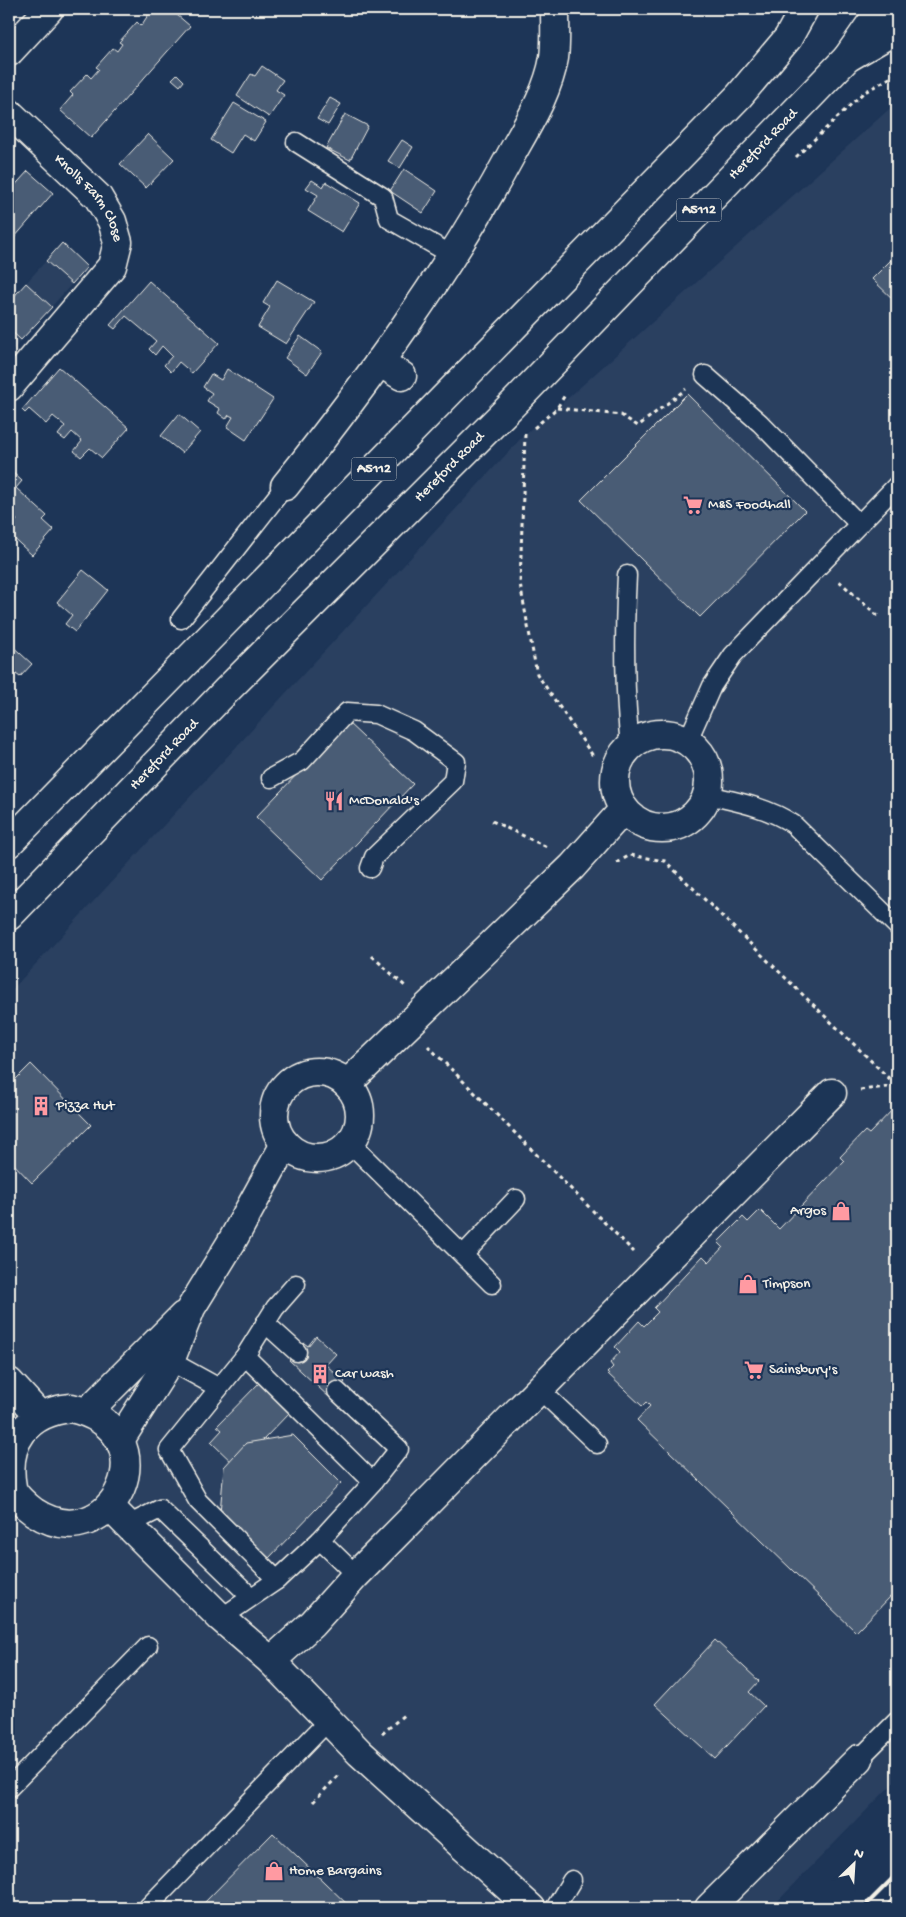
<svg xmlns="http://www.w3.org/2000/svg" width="906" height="1917" viewBox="0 0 906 1917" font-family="'Gochi Hand',sans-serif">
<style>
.built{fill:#2a4060}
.building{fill:#485b74;stroke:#f4f1e8}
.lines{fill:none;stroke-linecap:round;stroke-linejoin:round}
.lane-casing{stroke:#f4f1e8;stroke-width:21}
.street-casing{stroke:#f4f1e8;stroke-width:31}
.secondary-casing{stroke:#f4f1e8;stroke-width:31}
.primary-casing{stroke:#f4f1e8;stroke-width:31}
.path{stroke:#f4f1e8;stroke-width:3;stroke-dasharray:4 4;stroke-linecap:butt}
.lane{stroke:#1d3557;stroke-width:18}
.street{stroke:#1d3557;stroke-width:28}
.secondary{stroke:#1d3557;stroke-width:28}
.primary{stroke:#1d3557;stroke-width:28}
.rail{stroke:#f4f1e8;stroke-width:4}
.labels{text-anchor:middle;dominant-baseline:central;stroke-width:4.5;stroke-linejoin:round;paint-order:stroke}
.shield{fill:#1d3557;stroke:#b4b9bc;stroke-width:1}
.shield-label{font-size:14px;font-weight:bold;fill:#f4f1e8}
.street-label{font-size:15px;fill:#f4f1e8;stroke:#1d3557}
.poi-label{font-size:15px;fill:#f4f1e8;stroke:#1d3557;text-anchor:start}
</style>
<rect width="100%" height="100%" fill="#1d3557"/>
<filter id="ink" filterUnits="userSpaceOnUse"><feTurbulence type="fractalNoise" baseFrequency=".02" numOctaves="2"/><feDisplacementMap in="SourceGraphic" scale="10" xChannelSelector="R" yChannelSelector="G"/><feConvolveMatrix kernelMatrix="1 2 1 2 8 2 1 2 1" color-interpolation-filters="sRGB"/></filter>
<g filter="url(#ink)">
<g class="built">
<path d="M897,102V1779L771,1908H9V993L525,434L557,408Z"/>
<path d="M62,243L87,267L9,354V302Z"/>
</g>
<g class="building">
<path d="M152,9H170L190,26L91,138L60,110L73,95L70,92L87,74L91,78L99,69L96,67L113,48L117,51L122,44L119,42L137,22L141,26Z"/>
<path d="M262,66L283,80L276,90L284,95L269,117L237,96L251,74L255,76Z"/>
<path d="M177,74L184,81L180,86L172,79Z"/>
<path d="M330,98L341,104L328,125L317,119Z"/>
<path d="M234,103L266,122L254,141L243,134L231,153L211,140Z"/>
<path d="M345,114L368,126L350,160L326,148Z"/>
<path d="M148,134L174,159L146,188L120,164Z"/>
<path d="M402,140L413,147L400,168L388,161Z"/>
<path d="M404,169L437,191L423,213L390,191Z"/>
<path d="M28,171L53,193L14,238L9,234V192Z"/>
<path d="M312,180L323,187L326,182L360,203L342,232L308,211L318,195L306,188Z"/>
<path d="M62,243L87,267L72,284L46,261Z"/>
<path d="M897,254V303L872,279Z"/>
<path d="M277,280L314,302L286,344L258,327L270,307L263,303Z"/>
<path d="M149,281L219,343L192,373L179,362L171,372L164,365L172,356L162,346L155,355L149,349L156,341L126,316L115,329L110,325Z"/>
<path d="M26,283L52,307L21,340L9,329V302Z"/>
<path d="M300,336L322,352L307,374L285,358Z"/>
<path d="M59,367L129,428L102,458L90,448L81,457L74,451L82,441L72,432L65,440L58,435L65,426L53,416L46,424L29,409L25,413L22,410Z"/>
<path d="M227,369L273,399L246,440L227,427L233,417L229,415L226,419L218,413L220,409L207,401L212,393L203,387L211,374L221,380Z"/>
<path d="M687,394L805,511L700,617L581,500Z"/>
<path d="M179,414L200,432L182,453L161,436Z"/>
<path d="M10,470L22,481L16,488L47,516L43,520L54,530L32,555L9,534V529L17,520L9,512Z"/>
<path d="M83,570L108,590L75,632L65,624L72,615L57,602Z"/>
<path d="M9,643L32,664L20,677L16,674L9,682Z"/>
<path d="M347,722L413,784L322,880L256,817Z"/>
<path d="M31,1064L91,1125L32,1183L9,1159V1086Z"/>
<path d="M897,1105V1595L895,1592L856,1632L637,1420L650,1406L646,1402L642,1406L607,1373L613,1367L610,1363L620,1352L615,1347L639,1321L644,1326L658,1312L654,1308L703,1256L709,1262L723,1247L718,1242L743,1217L748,1222L760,1210L779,1229L844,1161L840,1157L865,1131L869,1134Z"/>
<path d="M316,1336L336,1354L326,1365L345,1382L330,1398L289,1360L304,1343L308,1346Z"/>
<path d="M261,1381L291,1411L237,1467L211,1442L222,1430L217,1426Z"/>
<path d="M293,1435L341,1483L268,1559L220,1513L224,1467L246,1443Z"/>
<path d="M715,1640L759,1681L749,1692L764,1706L715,1759L655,1704Z"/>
<path d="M273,1833L351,1908H199Z"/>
</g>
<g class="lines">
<defs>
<g id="lane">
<path d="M296,142L383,197L389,219L452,255"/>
<path d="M705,375L760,423L859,524"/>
<path d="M627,575C624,632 624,689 630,746"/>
<path d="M181,619L285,486"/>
<path d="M688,740L712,686L733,655L897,485"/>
<path d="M271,778L302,761L347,712L376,714L414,731L456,762L453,781L374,857L370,868"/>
<path d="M708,795C738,802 767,807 793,824L897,926"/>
<path d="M350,1143L492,1284"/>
<path d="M463,1255L516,1199"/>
<path d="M265,1323L297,1352"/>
<path d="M245,1356L373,1482L320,1540L277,1580"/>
<path d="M170,1361L219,1388"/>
<path d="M539,1389L597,1444"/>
<path d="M337,1391L399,1449L373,1482"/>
<path d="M128,1525L160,1509L251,1597"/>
<path d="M320,1540L356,1575"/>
<path d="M221,1618L277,1580L198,1501L169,1450L245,1356L275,1308L296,1284"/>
<path d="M859,1759L897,1721"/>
<path d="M9,1788L148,1646"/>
<path d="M147,1908L328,1721"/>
<path d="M555,1908L572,1880"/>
</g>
<g id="street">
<path d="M9,52L49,9"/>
<path id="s1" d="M9,113L98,197L112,221L118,242L112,266L9,387"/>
<path d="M379,362L402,376"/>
<path d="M285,486C368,382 448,272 511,155C528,124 548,93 554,58C556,42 555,25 555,9"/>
<circle cx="662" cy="781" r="47"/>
<circle cx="317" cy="1115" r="43"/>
<path d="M347,1084L572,867L624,809"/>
<path d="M9,1382L40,1416"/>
<path d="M71,1408C175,1431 112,1563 34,1512C27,1507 13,1495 12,1487C4,1442 27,1412 71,1408Z"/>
<path d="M87,1412L183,1316"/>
<path d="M120,1440L170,1361L191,1308L231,1243L285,1144"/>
<path d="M109,1506L221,1618L271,1661L360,1753L531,1908"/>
<path d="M271,1661L312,1624L356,1575L832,1093"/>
<path d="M709,1908L859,1759"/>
</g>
<path id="secondary" d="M847,58L881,9"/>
<g id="primary">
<path d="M9,843L739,96L788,38L804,9"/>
<path id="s2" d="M9,916L226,691L512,405L847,58L897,29"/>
</g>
</defs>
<use href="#lane" class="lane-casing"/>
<use href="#street" class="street-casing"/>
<use href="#secondary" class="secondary-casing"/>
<use href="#primary" class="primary-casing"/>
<g class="path">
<path d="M796,157L863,93L897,74"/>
<path d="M557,408L621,415L638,426L686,389"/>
<path d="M534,428L557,408L565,395"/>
<path d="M525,434L520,584L537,674L593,756"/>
<path d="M839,581L879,617"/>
<path d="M492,821L549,848"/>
<path d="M617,863L630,855L665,861L897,1086"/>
<path d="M372,956L406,987"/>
<path d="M428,1046L634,1252"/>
<path d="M860,1090L896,1086"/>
<path d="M9,1596L11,1599"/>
<path d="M382,1734L406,1713"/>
<path d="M313,1802L340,1774"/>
</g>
<use href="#lane" class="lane"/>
<use href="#street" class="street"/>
<use href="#secondary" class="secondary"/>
<use href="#primary" class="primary"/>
<g class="rail">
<path d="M863,1908L897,1874"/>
<path d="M885,1908L897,1896"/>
</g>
</g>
</g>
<defs>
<symbol id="supermarket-bare" viewBox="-9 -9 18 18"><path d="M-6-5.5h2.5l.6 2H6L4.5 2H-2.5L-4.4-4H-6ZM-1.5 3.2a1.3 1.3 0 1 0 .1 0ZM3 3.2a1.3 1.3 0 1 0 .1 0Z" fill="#ff9aa2" stroke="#1d3557" stroke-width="2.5" paint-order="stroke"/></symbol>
<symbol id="restaurant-bare" viewBox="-9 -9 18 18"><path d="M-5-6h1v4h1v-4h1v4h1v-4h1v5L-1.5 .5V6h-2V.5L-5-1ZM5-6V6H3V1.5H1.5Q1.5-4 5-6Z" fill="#ff9aa2" stroke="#1d3557" stroke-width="2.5" paint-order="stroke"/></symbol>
<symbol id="building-bare" viewBox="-9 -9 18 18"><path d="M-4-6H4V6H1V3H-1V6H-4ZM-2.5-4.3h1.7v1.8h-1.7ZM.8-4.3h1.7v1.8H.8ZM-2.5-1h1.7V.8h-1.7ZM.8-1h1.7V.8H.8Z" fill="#ff9aa2" stroke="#1d3557" stroke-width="2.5" paint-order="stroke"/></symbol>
<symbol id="shop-bare" viewBox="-9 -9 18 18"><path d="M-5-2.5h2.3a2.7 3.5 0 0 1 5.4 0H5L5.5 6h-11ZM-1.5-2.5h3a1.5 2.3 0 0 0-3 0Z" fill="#ff9aa2" stroke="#1d3557" stroke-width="2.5" paint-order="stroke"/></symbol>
</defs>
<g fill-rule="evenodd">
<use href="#supermarket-bare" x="679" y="491" width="28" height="28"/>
<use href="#restaurant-bare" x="320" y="787" width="28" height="28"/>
<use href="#building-bare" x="27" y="1092" width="28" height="28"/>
<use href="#shop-bare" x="827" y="1197" width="28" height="28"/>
<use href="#shop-bare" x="734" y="1270" width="28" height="28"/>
<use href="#supermarket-bare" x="740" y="1356" width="28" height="28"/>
<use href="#building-bare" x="306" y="1360" width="28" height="28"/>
<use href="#shop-bare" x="260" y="1857" width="28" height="28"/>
</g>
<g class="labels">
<g class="shield">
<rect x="676.5" y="198.5" width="45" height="23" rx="4"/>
<rect x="351.5" y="457.5" width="45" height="23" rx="4"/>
</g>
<g class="shield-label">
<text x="699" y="210">A5112</text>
<text x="374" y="469">A5112</text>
</g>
<g class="street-label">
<text stroke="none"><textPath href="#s2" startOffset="1079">Hereford Road</textPath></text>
<text stroke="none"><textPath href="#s1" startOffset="118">Knolls Farm Close</textPath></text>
<text stroke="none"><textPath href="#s2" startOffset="629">Hereford Road</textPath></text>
<text stroke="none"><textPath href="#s2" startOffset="224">Hereford Road</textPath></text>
</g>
<g class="poi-label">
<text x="708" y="505">M&amp;S Foodhall</text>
<text x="349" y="801">McDonald's</text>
<text x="56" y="1106">Pizza Hut</text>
<text x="826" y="1211" text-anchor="end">Argos</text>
<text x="763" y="1284">Timpson</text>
<text x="769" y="1370">Sainsbury's</text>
<text x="335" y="1374">Car wash</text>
<text x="289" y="1871">Home Bargains</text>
</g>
</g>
<rect width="906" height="1917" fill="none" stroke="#1d3557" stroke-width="30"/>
<rect x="15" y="15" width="876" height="1887" fill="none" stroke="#f4f1e8" stroke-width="2" filter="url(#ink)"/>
<g transform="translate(854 1864) rotate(25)" stroke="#1d3557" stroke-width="4" paint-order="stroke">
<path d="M0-4L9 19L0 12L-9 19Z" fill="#f4f1e8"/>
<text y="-8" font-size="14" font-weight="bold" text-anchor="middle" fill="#f4f1e8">N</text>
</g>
</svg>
